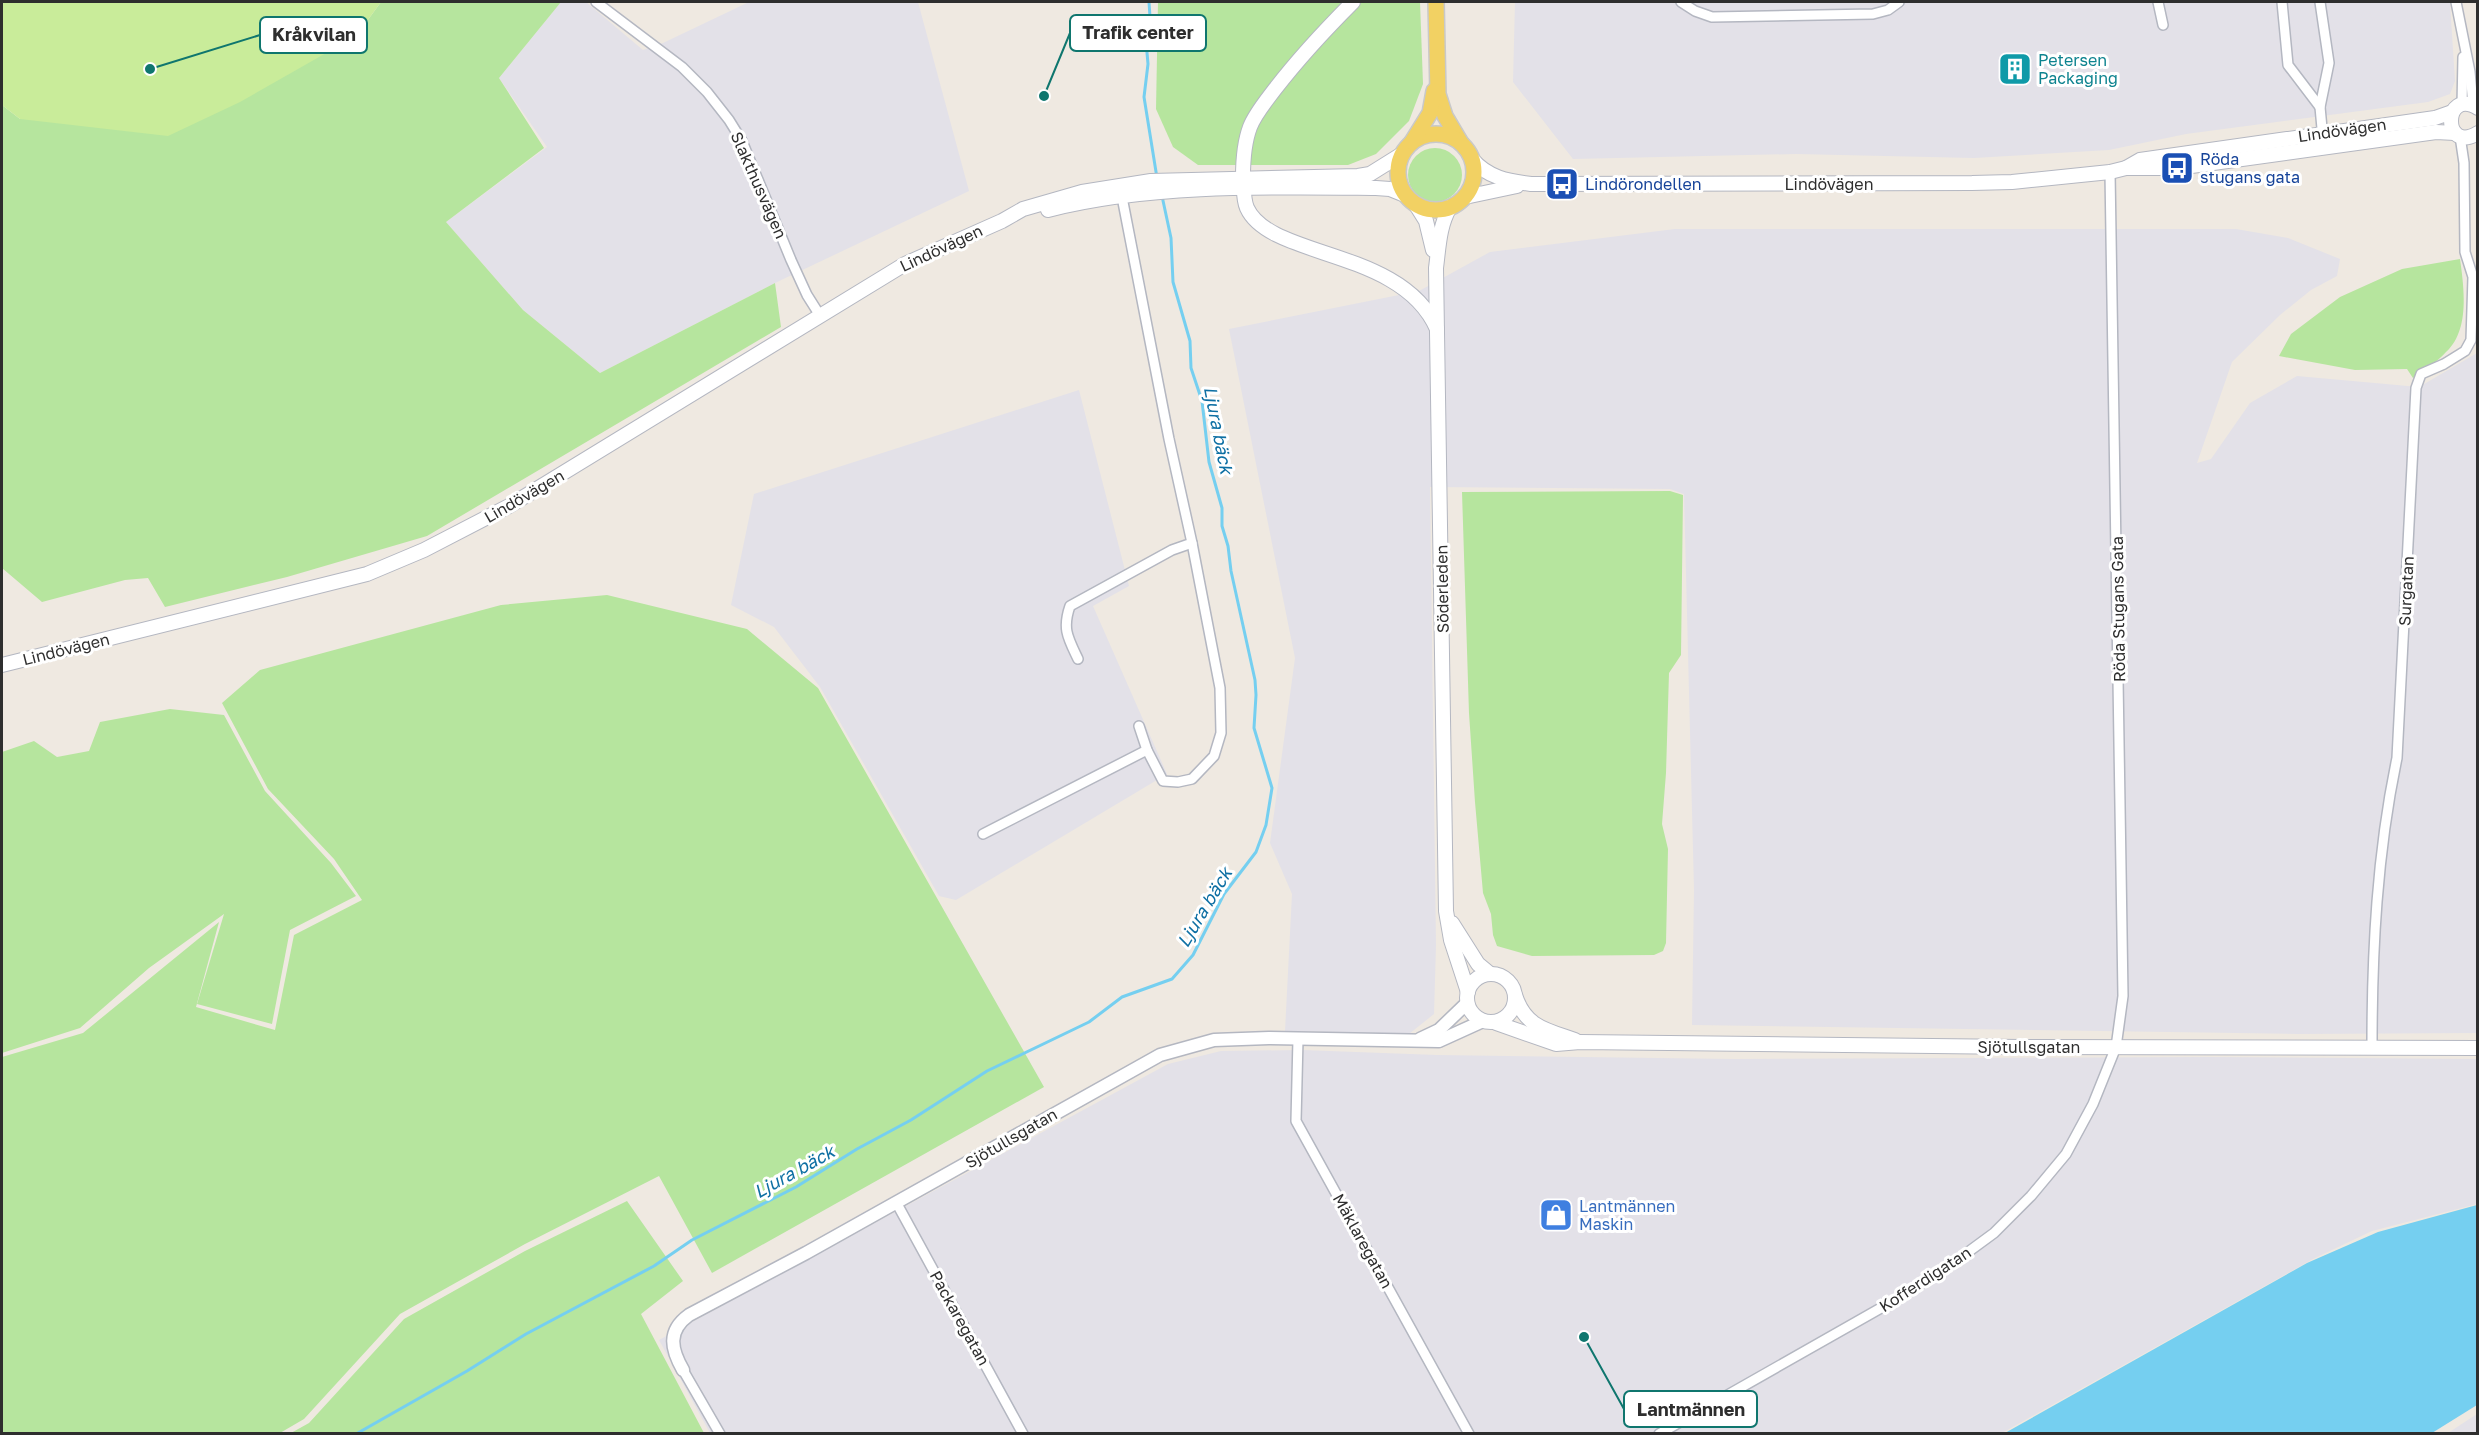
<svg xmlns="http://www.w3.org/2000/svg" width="2479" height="1435" viewBox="0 0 2479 1435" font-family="'Golos Text',sans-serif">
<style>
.industrial{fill:#e3e1e8}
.green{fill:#b6e59e}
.pitch{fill:#c9ec9a}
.water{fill:#75cff0}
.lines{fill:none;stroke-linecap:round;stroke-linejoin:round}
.stream{stroke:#75cff0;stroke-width:3}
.minor-casing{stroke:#b4b7c1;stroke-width:12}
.tertiary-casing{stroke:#b4b7c1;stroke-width:15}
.secondary-casing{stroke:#b4b7c1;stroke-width:16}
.primary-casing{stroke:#c9c9c9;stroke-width:18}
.minor{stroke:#fff;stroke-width:9}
.tertiary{stroke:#fff;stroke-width:12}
.secondary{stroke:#fff;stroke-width:14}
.primary{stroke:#f2d163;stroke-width:15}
.labels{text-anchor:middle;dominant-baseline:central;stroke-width:6;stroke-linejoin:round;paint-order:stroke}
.culture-label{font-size:16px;fill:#0d838f;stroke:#fff;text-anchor:start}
.street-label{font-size:16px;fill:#2e2e2e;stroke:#fff}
.transit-label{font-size:16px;fill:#164399;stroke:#fff;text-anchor:start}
.shop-label{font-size:16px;fill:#366cbe;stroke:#fff;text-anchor:start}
.water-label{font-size:18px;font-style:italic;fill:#0d6fa3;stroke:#fff}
.leader{fill:none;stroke:#0f766e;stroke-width:2}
.callout-dot{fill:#0f766e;stroke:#fff;stroke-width:2}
.callout{fill:#fff;stroke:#0f766e;stroke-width:2}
.callout-label{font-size:18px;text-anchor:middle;font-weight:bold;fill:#2e2e2e}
</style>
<rect width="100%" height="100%" fill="#efe9e1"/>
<g class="industrial">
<path d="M561,2H586L643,50L663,43L749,2H918L969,191L775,283L600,373L523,310L446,222L547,147L499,78Z"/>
<path d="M1515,2H2452L2450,3L2455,81L2450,94L2428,102L2186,134L2109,150L1974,158L1796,154L1573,159L1513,82Z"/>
<path d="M1675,229H2236L2288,238L2340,259L2337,276L2311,290L2280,315L2232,362L2197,463L2211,459L2250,403L2297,376L2419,387L2477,353V1033L2297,1034L1692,1025L1694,890L1684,494L1670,489L1430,487L1436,945L1434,1014L1409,1034L1285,1031L1292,894L1270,843L1295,658L1229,329L1419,291L1490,252Z"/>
<path d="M1079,390L1129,586L1093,606L1167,774L956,900L939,896L820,687L774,627L731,605L754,494Z"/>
<path d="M1302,1050L1437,1055L1735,1059L2209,1057L2477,1059V1204L2372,1231L2313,1259L2002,1433H710L659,1340L1168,1064L1221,1051Z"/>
<path d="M2477,1414V1433H2448Z"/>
</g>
<g class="green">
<path d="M381,2H561L499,78L544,148L446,222L523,310L600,373L775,283L781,327L427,536L287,577L165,607L148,578L125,580L42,602L2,568V105L20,119L356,36Z"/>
<path d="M1158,2H1420L1423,84L1409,121L1376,154L1348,165H1198L1173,147L1156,109Z"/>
<circle cx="1435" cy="175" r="27"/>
<path d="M2460,259C2464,288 2470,330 2446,352C2437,362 2424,370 2413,378L2407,369L2355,370L2279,356L2291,334L2340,297L2402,269Z"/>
<path d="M1670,491L1683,495L1681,655L1669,673L1666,773L1662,824L1668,849L1666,943L1663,951L1654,955L1532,956L1497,946L1493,935L1491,914L1483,893L1475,802L1469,713L1462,492Z"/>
<path d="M607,595L747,629L818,688L1044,1087L712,1273L659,1176L525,1244L400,1314L304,1419L280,1433H2V1057L83,1033L219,922L196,1007L275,1030L294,935L362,900L334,859L268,789L222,703L260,670L501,605Z"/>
<path d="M170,709L224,715L265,791L331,863L356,896L290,930L272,1024L197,1004L224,914L149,968L80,1028L2,1053V752L34,741L57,757L89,751L100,722Z"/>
<path d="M627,1201L683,1281L641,1314L704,1433H291L309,1423L404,1319L525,1251Z"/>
</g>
<path class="pitch" d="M2,2H381L356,36L240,102L168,136L20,119L2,105Z"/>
<path class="water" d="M2477,1205V1405L2432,1433H2005L2307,1263L2378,1232Z"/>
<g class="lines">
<g class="stream">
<path d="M1149,2L1150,17L1146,41L1148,64L1144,97L1157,178"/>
<path d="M356,1434L467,1371L526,1334L654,1266L692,1240L796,1187L857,1149L911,1120L987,1071L1089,1022L1122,997L1172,979L1193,955L1224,894L1256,852L1266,825L1272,788L1254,728L1256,695L1255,680L1231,571L1228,546L1222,526V508L1209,462L1202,401L1191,368L1190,341L1173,282L1171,238L1162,196"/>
</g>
<defs>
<g id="minor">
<path d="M596,2L682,67L707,92L729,120L742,141L791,260L807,295L819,314"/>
<path d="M1681,2L1695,11L1712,17L1873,14L1888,10L1899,2"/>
<path d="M2158,2L2163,25"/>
<path d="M2282,2L2288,65L2320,107"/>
<path d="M2320,2L2329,63L2320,107L2323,139"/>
<path d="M2456,2L2470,72L2473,105"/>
<path d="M2462,105L2463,57"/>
<path d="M1078,659C1068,638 1062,629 1070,606L1172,550L1192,543L1169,439L1122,197"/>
<path d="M1139,726L1147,750L1163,781L1178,782L1192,779L1214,756L1221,733L1220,688L1192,543"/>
<path d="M983,834L1147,750"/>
<path d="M1298,1039L1296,1121L1469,1434"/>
<path d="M2372,1047C2372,950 2377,853 2397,758L2416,388L2421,374L2444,364L2465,351L2471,340L2473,277L2465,252L2464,163L2460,136"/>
<path d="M896,1202L1023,1434"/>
<path d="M683,1370L720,1434"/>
<path d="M1659,1434L1895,1300L1945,1269L1994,1233L2031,1196L2066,1154L2093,1104L2116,1047L2123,996L2110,172"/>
</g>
<g id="tertiary">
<path d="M1420,1039L1439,1030L1467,1003"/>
<path d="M683,1370C671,1349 667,1331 689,1315L806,1253L1160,1055L1214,1040L1269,1038L1439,1041L1483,1021"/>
</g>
<g id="secondary">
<path d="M1353,2C1325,30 1299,58 1275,89C1266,101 1255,114 1250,127C1244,143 1243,160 1243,177C1244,186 1243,199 1247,208C1270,259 1402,248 1437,329"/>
<path d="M2478,108C2442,87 2442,155 2478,133"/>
<path d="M1472,159C1488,178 1508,181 1531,184L1972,183L2012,182L2110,172L2126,168L2140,160L2435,118L2452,112"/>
<path d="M2126,168H2177L2436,132L2455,133"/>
<path d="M1465,197L1517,186"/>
<path d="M1416,205L1426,221L1433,250"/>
<path d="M1450,207C1439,227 1439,245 1436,268L1446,911L1451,940L1468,992"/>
<path d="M1048,210C1148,184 1272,187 1376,188L1390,189L1405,195"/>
<path d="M2,665L367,574L424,550L509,506L905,264L1002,221L1023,209L1082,192L1151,181L1358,176L1370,174L1402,154"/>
<path d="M1452,923L1478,964L1490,974"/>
<circle cx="1491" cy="998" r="24"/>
<path d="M1515,995C1525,1027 1546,1030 1575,1040"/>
<path d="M1496,1023L1556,1044L1580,1042L2021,1047L2478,1048"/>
</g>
<g id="primary">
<path d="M1436,2L1438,94L1445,116L1461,143"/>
<circle cx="1436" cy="172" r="38"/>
<path d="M1412,142L1430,113L1434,91"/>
</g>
</defs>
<use href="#minor" class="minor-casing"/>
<use href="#tertiary" class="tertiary-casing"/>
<use href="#secondary" class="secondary-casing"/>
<use href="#primary" class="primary-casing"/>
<use href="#minor" class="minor"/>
<use href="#tertiary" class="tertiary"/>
<use href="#secondary" class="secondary"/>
<use href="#primary" class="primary"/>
</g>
<defs>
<symbol id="building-square" viewBox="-11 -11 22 22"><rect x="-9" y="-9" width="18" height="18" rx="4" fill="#0f9aa8" stroke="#fff"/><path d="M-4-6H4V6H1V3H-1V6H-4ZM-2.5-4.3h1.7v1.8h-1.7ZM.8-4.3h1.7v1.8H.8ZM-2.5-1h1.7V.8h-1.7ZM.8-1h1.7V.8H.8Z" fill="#fff"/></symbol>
<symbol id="bus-square" viewBox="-11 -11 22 22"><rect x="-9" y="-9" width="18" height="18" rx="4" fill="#1a4fb4" stroke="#fff"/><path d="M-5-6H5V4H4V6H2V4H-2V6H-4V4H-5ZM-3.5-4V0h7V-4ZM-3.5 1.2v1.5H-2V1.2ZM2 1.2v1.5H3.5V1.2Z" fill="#fff"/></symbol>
<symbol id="shop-square" viewBox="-11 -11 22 22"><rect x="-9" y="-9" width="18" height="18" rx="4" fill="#3f7fe0" stroke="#fff"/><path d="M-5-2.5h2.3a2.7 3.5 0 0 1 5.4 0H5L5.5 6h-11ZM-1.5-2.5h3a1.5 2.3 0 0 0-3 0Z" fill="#fff"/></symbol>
</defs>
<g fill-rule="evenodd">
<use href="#building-square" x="1996" y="50" width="38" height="38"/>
<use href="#bus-square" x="2158" y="149" width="38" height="38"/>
<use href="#bus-square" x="1543" y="165" width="38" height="38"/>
<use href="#shop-square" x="1537" y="1196" width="38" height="38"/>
</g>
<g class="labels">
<g class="culture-label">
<text x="2038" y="60">Petersen<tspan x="2038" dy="18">Packaging</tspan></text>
</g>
<g class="street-label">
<text transform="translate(2342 130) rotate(-8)">Lindövägen</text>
<text x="1829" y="184">Lindövägen</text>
<text transform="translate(759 185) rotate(66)">Slakthusvägen</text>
<text transform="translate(941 248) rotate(-25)">Lindövägen</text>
<text transform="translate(524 496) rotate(-30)">Lindövägen</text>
<text transform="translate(1442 589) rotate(-91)">Söderleden</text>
<text transform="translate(2406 591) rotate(-87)">Surgatan</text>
<text transform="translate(2118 609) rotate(-91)">Röda Stugans Gata</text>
<text transform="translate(66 649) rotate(-14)">Lindövägen</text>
<text x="2029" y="1047">Sjötullsgatan</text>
<text transform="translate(1011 1138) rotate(-30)">Sjötullsgatan</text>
<text transform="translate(1363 1241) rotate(61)">Mäklaregatan</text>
<text transform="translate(1925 1279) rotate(-33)">Kofferdigatan</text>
<text transform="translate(960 1318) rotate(61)">Packaregatan</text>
</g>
<g class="transit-label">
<text x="2200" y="159">Röda<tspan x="2200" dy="18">stugans gata</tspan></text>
<text x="1585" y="184">Lindörondellen</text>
</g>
<g class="shop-label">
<text x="1579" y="1206">Lantmännen<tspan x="1579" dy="18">Maskin</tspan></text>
</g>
<g class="water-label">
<text transform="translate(1219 430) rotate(79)">Ljura bäck</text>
<text transform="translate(1204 907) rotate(-59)">Ljura bäck</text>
<text transform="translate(794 1171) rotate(-29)">Ljura bäck</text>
</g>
</g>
<path class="leader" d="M1044 96L1070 33M150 69L260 35M1584 1337L1624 1409"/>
<g class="callout-dot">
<circle cx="1044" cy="96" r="6"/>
<circle cx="150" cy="69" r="6"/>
<circle cx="1584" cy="1337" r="6"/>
</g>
<g class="callout">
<rect x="1070" y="15" width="136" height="36" rx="6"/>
<rect x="260" y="17" width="107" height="36" rx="6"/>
<rect x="1624" y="1391" width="133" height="36" rx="6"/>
</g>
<g class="callout-label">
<text x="1138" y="39">Trafik center</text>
<text x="314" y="41">Kråkvilan</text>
<text x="1691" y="1416">Lantmännen</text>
</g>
<rect width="2479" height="1435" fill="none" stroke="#2e2e2e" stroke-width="6"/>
</svg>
